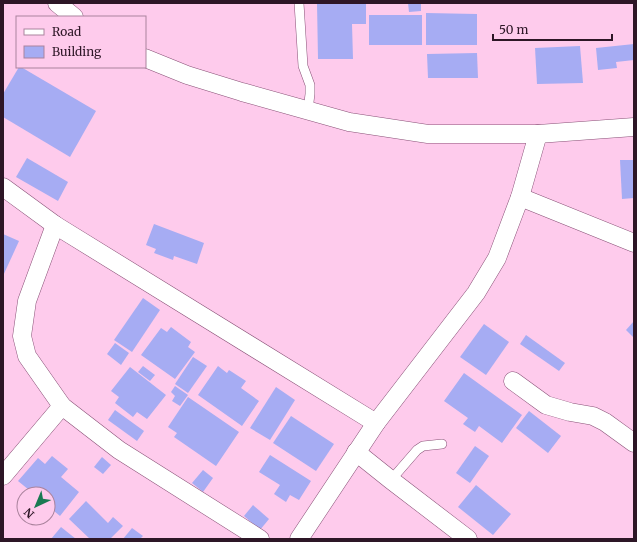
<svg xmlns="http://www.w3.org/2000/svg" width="637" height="542" viewBox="0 0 637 542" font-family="Merriweather,serif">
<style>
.building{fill:#a6acf3}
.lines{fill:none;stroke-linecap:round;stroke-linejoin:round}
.service-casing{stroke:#895177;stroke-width:10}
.minor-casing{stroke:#895177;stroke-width:19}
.service{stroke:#fff;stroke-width:9}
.minor{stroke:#fff;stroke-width:18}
</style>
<rect width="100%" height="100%" fill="#fecbec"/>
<g class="building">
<path d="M317,3H366V24H352L353,59H318Z"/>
<path d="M408,3H421V11L409,12Z"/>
<path d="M426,13L477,14V45H426Z"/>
<rect x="369" y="15" width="53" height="30"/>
<path d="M634,44V60L616,62L617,68L598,70L596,48Z"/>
<path d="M580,46L583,83L537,84L535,48Z"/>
<path d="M477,53L478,78H428L427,54Z"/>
<path d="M19,67H21L96,111L70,157L3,117V94Z"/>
<path d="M27,158L68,182L58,201L16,177Z"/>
<path d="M620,160H634V198L622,199Z"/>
<path d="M154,224L204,243L197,264L174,256L173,260L154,253L156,249L146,245Z"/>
<path d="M3,234L19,241L3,276Z"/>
<path d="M143,298L160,310L132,352L114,340Z"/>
<path d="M634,321V338L626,330Z"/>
<path d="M484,324L509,342L486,375L460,357Z"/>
<path d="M171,327L191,342L188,347L195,352L175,379L141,355L161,328L167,332Z"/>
<path d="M526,335L565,363L559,371L520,344Z"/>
<path d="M115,343L129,353L121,365L107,354Z"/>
<path d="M193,357L207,366L188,393L175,384Z"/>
<path d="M143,366L155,375L150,381L138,372Z"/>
<path d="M218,366L227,373L229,370L246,381L241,388L259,401L242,426L198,395Z"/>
<path d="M130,367L166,395L147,419L137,412L133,417L115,403L119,397L111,391Z"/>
<path d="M464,373L522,415L502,443L479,426L475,432L463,424L468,418L444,401Z"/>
<path d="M175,386L188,395L180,406L172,401L175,396L171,392Z"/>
<path d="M276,387L295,400L270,440L250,428Z"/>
<path d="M188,397L239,432L216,466L174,437L177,433L168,427Z"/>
<path d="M115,410L144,431L137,441L108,420Z"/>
<path d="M529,411L561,436L548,453L516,428Z"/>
<path d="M291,416L334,444L316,471L273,443Z"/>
<path d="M475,446L489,456L470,483L456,473Z"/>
<path d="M270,455L311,481L299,500L290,495L286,502L274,494L280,485L259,472Z"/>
<path d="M52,456L68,469L61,477L79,492L60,516L48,506V494H34L18,481L38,458L45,464Z"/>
<path d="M102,457L111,465L103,474L94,467Z"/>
<path d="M203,470L213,478L203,492L192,483Z"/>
<path d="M476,485L511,514L493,535L458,507Z"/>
<path d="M86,501L108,523L113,517L123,526L110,539H90L69,519Z"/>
<path d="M253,505L269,519L260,530L244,516Z"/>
<path d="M61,527L76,539H51Z"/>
<path d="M132,528L143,536L140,539H123Z"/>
</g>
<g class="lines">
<defs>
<g id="service">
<path d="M299,3L303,66L310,85V94L308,110"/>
<path d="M391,480L417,450L423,446L442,444"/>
</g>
<g id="minor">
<path d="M57,3L74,17"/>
<path d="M145,58L187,75L242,92L349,122L428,134H538L634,127"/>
<path d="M3,187L55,225L376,423"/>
<path d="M520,197L634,243"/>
<path d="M55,225L27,301L22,336L27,356L62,406L119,450L260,539"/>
<path d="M513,381L546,405L570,412L593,416L605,422L634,443"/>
<path d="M356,452L391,480L468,539"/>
<path d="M3,476L62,406"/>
<path d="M299,539L376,423L476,293L497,258L520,197L538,134"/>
</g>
</defs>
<use href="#service" class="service-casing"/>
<use href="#minor" class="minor-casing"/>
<use href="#service" class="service"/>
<use href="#minor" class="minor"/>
</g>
<rect width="637" height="542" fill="none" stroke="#2d1626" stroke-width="8"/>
<rect x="16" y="16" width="130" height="52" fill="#fecbec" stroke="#aa839d"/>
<rect x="24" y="29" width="20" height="6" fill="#ffffff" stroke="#aa839d"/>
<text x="52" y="36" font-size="12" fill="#2d1626">Road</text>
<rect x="24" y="46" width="20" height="12" fill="#a6acf3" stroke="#aa839d"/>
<text x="52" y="56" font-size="12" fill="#2d1626">Building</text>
<g transform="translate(36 506) rotate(224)"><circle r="19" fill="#fecbec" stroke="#aa839d"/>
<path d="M0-3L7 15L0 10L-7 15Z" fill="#197a52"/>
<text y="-6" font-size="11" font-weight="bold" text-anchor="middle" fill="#2d1626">N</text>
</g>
<path d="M493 34v6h119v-6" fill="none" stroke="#2d1626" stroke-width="2"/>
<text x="499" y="34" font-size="12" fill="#2d1626" stroke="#fecbec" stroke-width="3" paint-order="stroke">50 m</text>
</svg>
